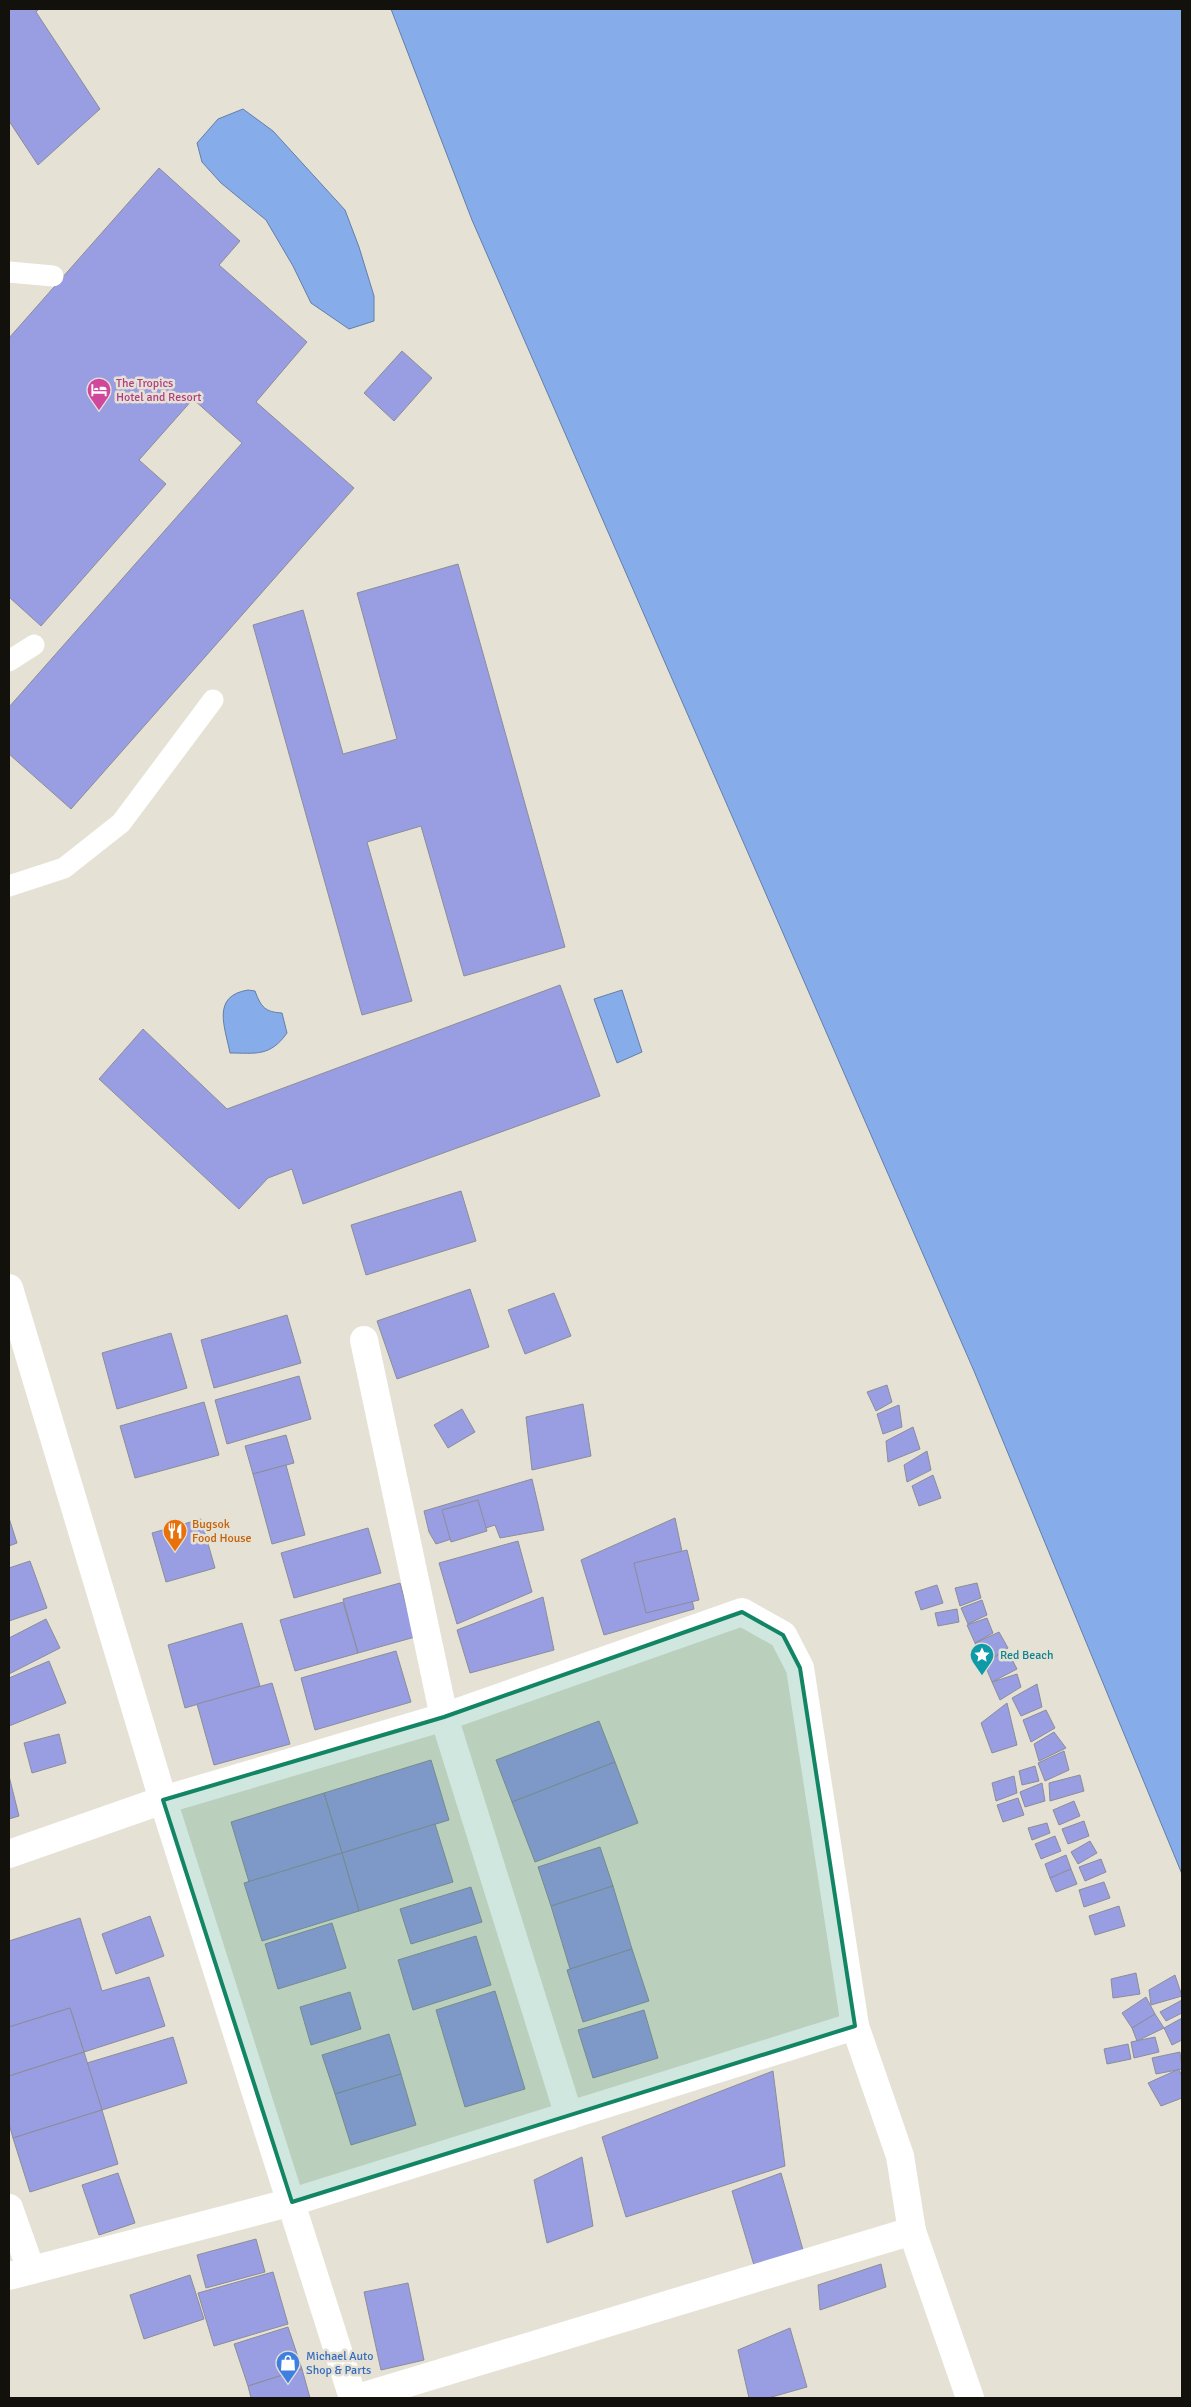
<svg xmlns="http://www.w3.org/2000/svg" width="1191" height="2407" viewBox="0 0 1191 2407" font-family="Signika,sans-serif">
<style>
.water{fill:#87acea;stroke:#647ea7}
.building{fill:#999de1;stroke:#8c8d99}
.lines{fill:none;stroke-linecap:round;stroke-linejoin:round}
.lane{stroke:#fff;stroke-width:21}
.street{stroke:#fff;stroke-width:28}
.secondary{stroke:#fff;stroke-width:28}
.marked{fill:#128565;fill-opacity:0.2;stroke:#128565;stroke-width:4;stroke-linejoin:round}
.labels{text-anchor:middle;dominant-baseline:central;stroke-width:5;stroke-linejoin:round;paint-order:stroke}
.hotel-label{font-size:12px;fill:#b23c85;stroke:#e5e1d4;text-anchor:start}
.food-label{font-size:12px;fill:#c56008;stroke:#e5e1d4;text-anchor:start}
.culture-label{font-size:12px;fill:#0d838f;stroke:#e5e1d4;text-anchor:start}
.shop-label{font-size:12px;fill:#366cbe;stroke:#e5e1d4;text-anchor:start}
</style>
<rect width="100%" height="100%" fill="#e5e1d4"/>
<g class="water">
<path d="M391,9H1182V1874L974,1371L472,220Z"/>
<path d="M243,109L273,131L345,210L359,247L374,296V321L349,329L311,303L293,266L266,220L221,183L202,162L197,143L218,119Z"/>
<path d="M248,990L255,991C261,1007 265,1012 282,1013L287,1033C270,1057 256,1053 230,1053C225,1027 211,996 248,990Z"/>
<path d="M622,990L642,1052L617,1063L594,999Z"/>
</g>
<g class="building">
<path d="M9,9H39L36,12L100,109L38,165L9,121Z"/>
<path d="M159,168L240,241L219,265L307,342L256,402L354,488L71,809L9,754V707L242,443L193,399L139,460L166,484L41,626L9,597V338Z"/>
<path d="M402,351L432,378L394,421L364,393Z"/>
<path d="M458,564L565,947L464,976L421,826L367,842L412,1001L362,1015L253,625L303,610L343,754L397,739L357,593Z"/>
<path d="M560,985L600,1096L303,1204L292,1169L268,1178L239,1209L99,1079L143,1029L227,1109Z"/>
<path d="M461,1191L476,1241L366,1275L351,1225Z"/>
<path d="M470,1289L489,1347L397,1379L377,1321Z"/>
<path d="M554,1293L571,1336L525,1354L508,1310Z"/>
<path d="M287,1315L301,1363L214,1388L201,1340Z"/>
<path d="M171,1333L187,1388L117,1409L102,1353Z"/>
<path d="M299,1376L311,1419L227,1444L215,1400Z"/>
<path d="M887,1385L892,1402L876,1411L867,1392Z"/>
<path d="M204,1402L219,1455L135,1478L120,1426Z"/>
<path d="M583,1404L591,1456L532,1470L526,1417Z"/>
<path d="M899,1405L902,1427L883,1434L877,1414Z"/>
<path d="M462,1409L475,1432L448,1448L434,1425Z"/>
<path d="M913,1427L920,1449L888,1462L886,1441Z"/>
<path d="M286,1435L294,1463L253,1474L245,1446Z"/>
<path d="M927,1451L931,1470L907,1482L904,1465Z"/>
<path d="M286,1465L305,1535L272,1544L253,1474Z"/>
<path d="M933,1475L941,1498L919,1506L912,1486Z"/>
<path d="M532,1479L544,1530L500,1538L495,1525L436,1544L429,1532L424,1511Z"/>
<path d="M478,1500L487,1531L451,1542L442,1510Z"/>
<path d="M9,1518L17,1543L9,1546Z"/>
<path d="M675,1518L694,1609L604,1635L581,1560Z"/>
<path d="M201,1519L215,1568L166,1582L152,1533Z"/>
<path d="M368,1528L381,1573L294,1598L281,1553Z"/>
<path d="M518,1541L532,1592L457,1624L439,1563Z"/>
<path d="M687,1550L699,1600L646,1613L634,1563Z"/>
<path d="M30,1561L47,1608L9,1621V1568Z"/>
<path d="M400,1583L415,1637L358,1653L343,1599Z"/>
<path d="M977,1583L981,1598L960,1606L955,1588Z"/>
<path d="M937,1585L943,1603L921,1610L915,1592Z"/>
<path d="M543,1597L554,1650L470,1673L457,1630Z"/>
<path d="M982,1600L987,1615L968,1624L961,1608Z"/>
<path d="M343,1602L358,1653L295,1671L280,1620Z"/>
<path d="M957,1609L959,1622L938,1626L935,1613Z"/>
<path d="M987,1618L993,1633L975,1643L967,1625Z"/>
<path d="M46,1619L60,1648L9,1674V1638Z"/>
<path d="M242,1623L260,1686L185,1708L168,1645Z"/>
<path d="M999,1632L1008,1648L984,1663L975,1643Z"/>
<path d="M1007,1650L1017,1669L992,1682L984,1663Z"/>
<path d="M396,1651L411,1702L315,1730L301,1678Z"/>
<path d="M49,1661L66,1703L9,1726V1678Z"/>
<path d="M1017,1674L1021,1687L1000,1700L992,1682Z"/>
<path d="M272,1683L290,1744L214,1765L197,1704Z"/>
<path d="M1037,1684L1042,1707L1021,1716L1012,1698Z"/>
<path d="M1007,1703L1017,1745L992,1753L981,1723Z"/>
<path d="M1046,1710L1055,1728L1031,1742L1023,1720Z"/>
<path d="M599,1721L615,1762L512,1802L496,1760Z"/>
<path d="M1054,1732L1066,1748L1039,1761L1034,1744Z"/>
<path d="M59,1734L66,1763L32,1773L24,1743Z"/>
<path d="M1064,1751L1069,1770L1045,1781L1038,1763Z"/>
<path d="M431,1760L449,1820L342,1853L324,1793Z"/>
<path d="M615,1762L638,1823L535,1862L512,1802Z"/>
<path d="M1035,1766L1039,1781L1022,1785L1019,1771Z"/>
<path d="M1080,1775L1084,1791L1050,1801L1049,1783Z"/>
<path d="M9,1776L19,1816L9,1819Z"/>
<path d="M1014,1776L1017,1793L996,1801L992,1783Z"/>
<path d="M1042,1783L1045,1801L1025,1807L1020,1792Z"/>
<path d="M324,1793L342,1853L249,1882L231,1822Z"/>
<path d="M1018,1798L1024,1815L1003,1822L997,1805Z"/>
<path d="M1074,1801L1080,1816L1059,1825L1053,1810Z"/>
<path d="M1084,1821L1089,1836L1068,1844L1062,1829Z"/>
<path d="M1047,1823L1050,1833L1032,1840L1028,1828Z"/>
<path d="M435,1824L453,1882L359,1911L342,1853Z"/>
<path d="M1055,1836L1061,1851L1041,1859L1035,1844Z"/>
<path d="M1090,1841L1097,1853L1078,1864L1071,1852Z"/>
<path d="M600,1847L613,1886L551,1906L538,1867Z"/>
<path d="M342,1853L359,1911L262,1941L244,1883Z"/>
<path d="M1066,1855L1071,1869L1050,1878L1045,1864Z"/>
<path d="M1101,1859L1106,1872L1085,1881L1079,1867Z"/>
<path d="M1071,1869L1077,1884L1056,1892L1050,1878Z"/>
<path d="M1104,1882L1110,1898L1084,1907L1079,1890Z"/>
<path d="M613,1886L632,1949L570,1969L551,1906Z"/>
<path d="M471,1887L482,1922L411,1944L400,1909Z"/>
<path d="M1119,1906L1125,1926L1095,1935L1089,1916Z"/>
<path d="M150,1916L164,1956L116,1974L102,1934Z"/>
<path d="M80,1918L102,1991L149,1977L165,2026L84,2052L70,2008L9,2027V1941Z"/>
<path d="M332,1923L346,1968L278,1989L265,1944Z"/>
<path d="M476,1936L491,1985L413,2010L398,1960Z"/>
<path d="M632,1949L649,2001L583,2022L567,1970Z"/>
<path d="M1136,1973L1140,1994L1113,1998L1111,1979Z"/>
<path d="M1175,1975L1182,1996L1151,2005L1149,1990Z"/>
<path d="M495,1991L525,2089L465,2107L436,2010Z"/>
<path d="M350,1992L361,2029L311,2045L300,2007Z"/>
<path d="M1146,1997L1155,2014L1132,2028L1122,2013Z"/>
<path d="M1182,2000V2013L1166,2021L1160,2012Z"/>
<path d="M70,2008L84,2052L9,2076V2027Z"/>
<path d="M644,2010L658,2058L593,2078L578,2030Z"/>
<path d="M1155,2014L1164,2028L1137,2041L1132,2028Z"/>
<path d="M1182,2018V2040L1172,2045L1164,2028Z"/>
<path d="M389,2034L401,2074L335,2094L322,2055Z"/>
<path d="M173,2037L187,2083L102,2110L87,2063Z"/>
<path d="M1155,2037L1159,2052L1134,2058L1131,2042Z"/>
<path d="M1128,2044L1131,2059L1107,2064L1104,2049Z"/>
<path d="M84,2052L102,2110L13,2138L9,2124V2076Z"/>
<path d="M1180,2052L1182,2069L1156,2074L1152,2058Z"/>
<path d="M1179,2069L1182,2077V2098L1161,2106L1148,2083Z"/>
<path d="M773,2071L785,2166L626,2217L602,2137Z"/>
<path d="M401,2074L416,2125L351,2145L335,2094Z"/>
<path d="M102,2110L118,2164L30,2192L13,2138Z"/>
<path d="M582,2157L593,2226L547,2243L534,2180Z"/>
<path d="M118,2173L135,2223L99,2235L82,2185Z"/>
<path d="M781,2173L805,2257L756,2272L732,2191Z"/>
<path d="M256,2239L265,2272L206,2288L197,2255Z"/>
<path d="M881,2264L886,2287L820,2310L818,2285Z"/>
<path d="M273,2272L288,2324L214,2346L198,2293Z"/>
<path d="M190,2275L204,2319L144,2339L130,2295Z"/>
<path d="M408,2283L424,2360L381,2370L364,2292Z"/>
<path d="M288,2327L302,2369L248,2386L234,2344Z"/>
<path d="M790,2328L807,2387L768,2398H749L738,2350Z"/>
<path d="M302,2369L310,2398H251L248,2386Z"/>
</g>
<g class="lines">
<g class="lane">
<path d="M9,272L53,276"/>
<path d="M9,661L34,645"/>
<path d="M9,886L64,868L121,823L213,700"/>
</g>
<g class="street">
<path d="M364,1340L444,1717L569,2116"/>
<path d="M9,1854L163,1800L444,1717L742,1612L783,1635L800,1668L855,2026L900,2156L912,2231L970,2398"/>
<path d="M9,2208L31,2270"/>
<path d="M9,2276L292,2202L855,2026"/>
<path d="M358,2398L912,2231"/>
</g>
<path class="secondary" d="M9,1288L163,1800L353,2398"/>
</g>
<path class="marked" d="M742,1612L783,1635L800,1668L855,2026L292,2202L163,1800L444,1717Z"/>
<defs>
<symbol id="hotel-pin" viewBox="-11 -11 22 30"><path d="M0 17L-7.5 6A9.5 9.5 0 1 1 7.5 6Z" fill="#d1479c" stroke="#e5e1d4"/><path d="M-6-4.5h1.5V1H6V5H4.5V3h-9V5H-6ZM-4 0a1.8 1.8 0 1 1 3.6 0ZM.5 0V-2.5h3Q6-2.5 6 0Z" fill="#fff"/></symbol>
<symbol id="restaurant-pin" viewBox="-11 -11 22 30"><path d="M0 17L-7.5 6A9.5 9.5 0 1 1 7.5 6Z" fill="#e8710a" stroke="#e5e1d4"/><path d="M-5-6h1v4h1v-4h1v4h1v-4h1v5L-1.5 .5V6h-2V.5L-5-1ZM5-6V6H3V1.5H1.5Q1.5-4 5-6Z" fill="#fff"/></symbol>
<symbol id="sight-pin" viewBox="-11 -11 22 30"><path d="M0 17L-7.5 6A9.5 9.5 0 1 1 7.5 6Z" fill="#0f9aa8" stroke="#e5e1d4"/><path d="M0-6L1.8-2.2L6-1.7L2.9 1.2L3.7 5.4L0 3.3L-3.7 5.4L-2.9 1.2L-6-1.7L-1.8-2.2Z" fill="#fff"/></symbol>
<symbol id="shop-pin" viewBox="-11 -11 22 30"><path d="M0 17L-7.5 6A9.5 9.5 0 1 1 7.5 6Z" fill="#3f7fe0" stroke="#e5e1d4"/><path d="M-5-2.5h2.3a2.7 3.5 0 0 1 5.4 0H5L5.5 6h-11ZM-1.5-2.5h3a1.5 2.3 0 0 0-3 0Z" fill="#fff"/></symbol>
</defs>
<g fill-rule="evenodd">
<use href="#hotel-pin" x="85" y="376" width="28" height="38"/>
<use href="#restaurant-pin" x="161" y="1517" width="28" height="38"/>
<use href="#sight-pin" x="968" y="1641" width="28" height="38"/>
<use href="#shop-pin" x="274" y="2349" width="28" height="38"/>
</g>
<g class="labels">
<g class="hotel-label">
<text x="116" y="383">The Tropics<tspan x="116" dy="14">Hotel and Resort</tspan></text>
</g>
<g class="food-label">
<text x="192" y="1524">Bugsok<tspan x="192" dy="14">Food House</tspan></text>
</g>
<g class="culture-label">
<text x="1000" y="1655">Red Beach</text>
</g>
<g class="shop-label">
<text x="306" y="2356">Michael Auto<tspan x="306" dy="14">Shop &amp; Parts</tspan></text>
</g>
</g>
<rect width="1191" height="2407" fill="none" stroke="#12110c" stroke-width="20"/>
</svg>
